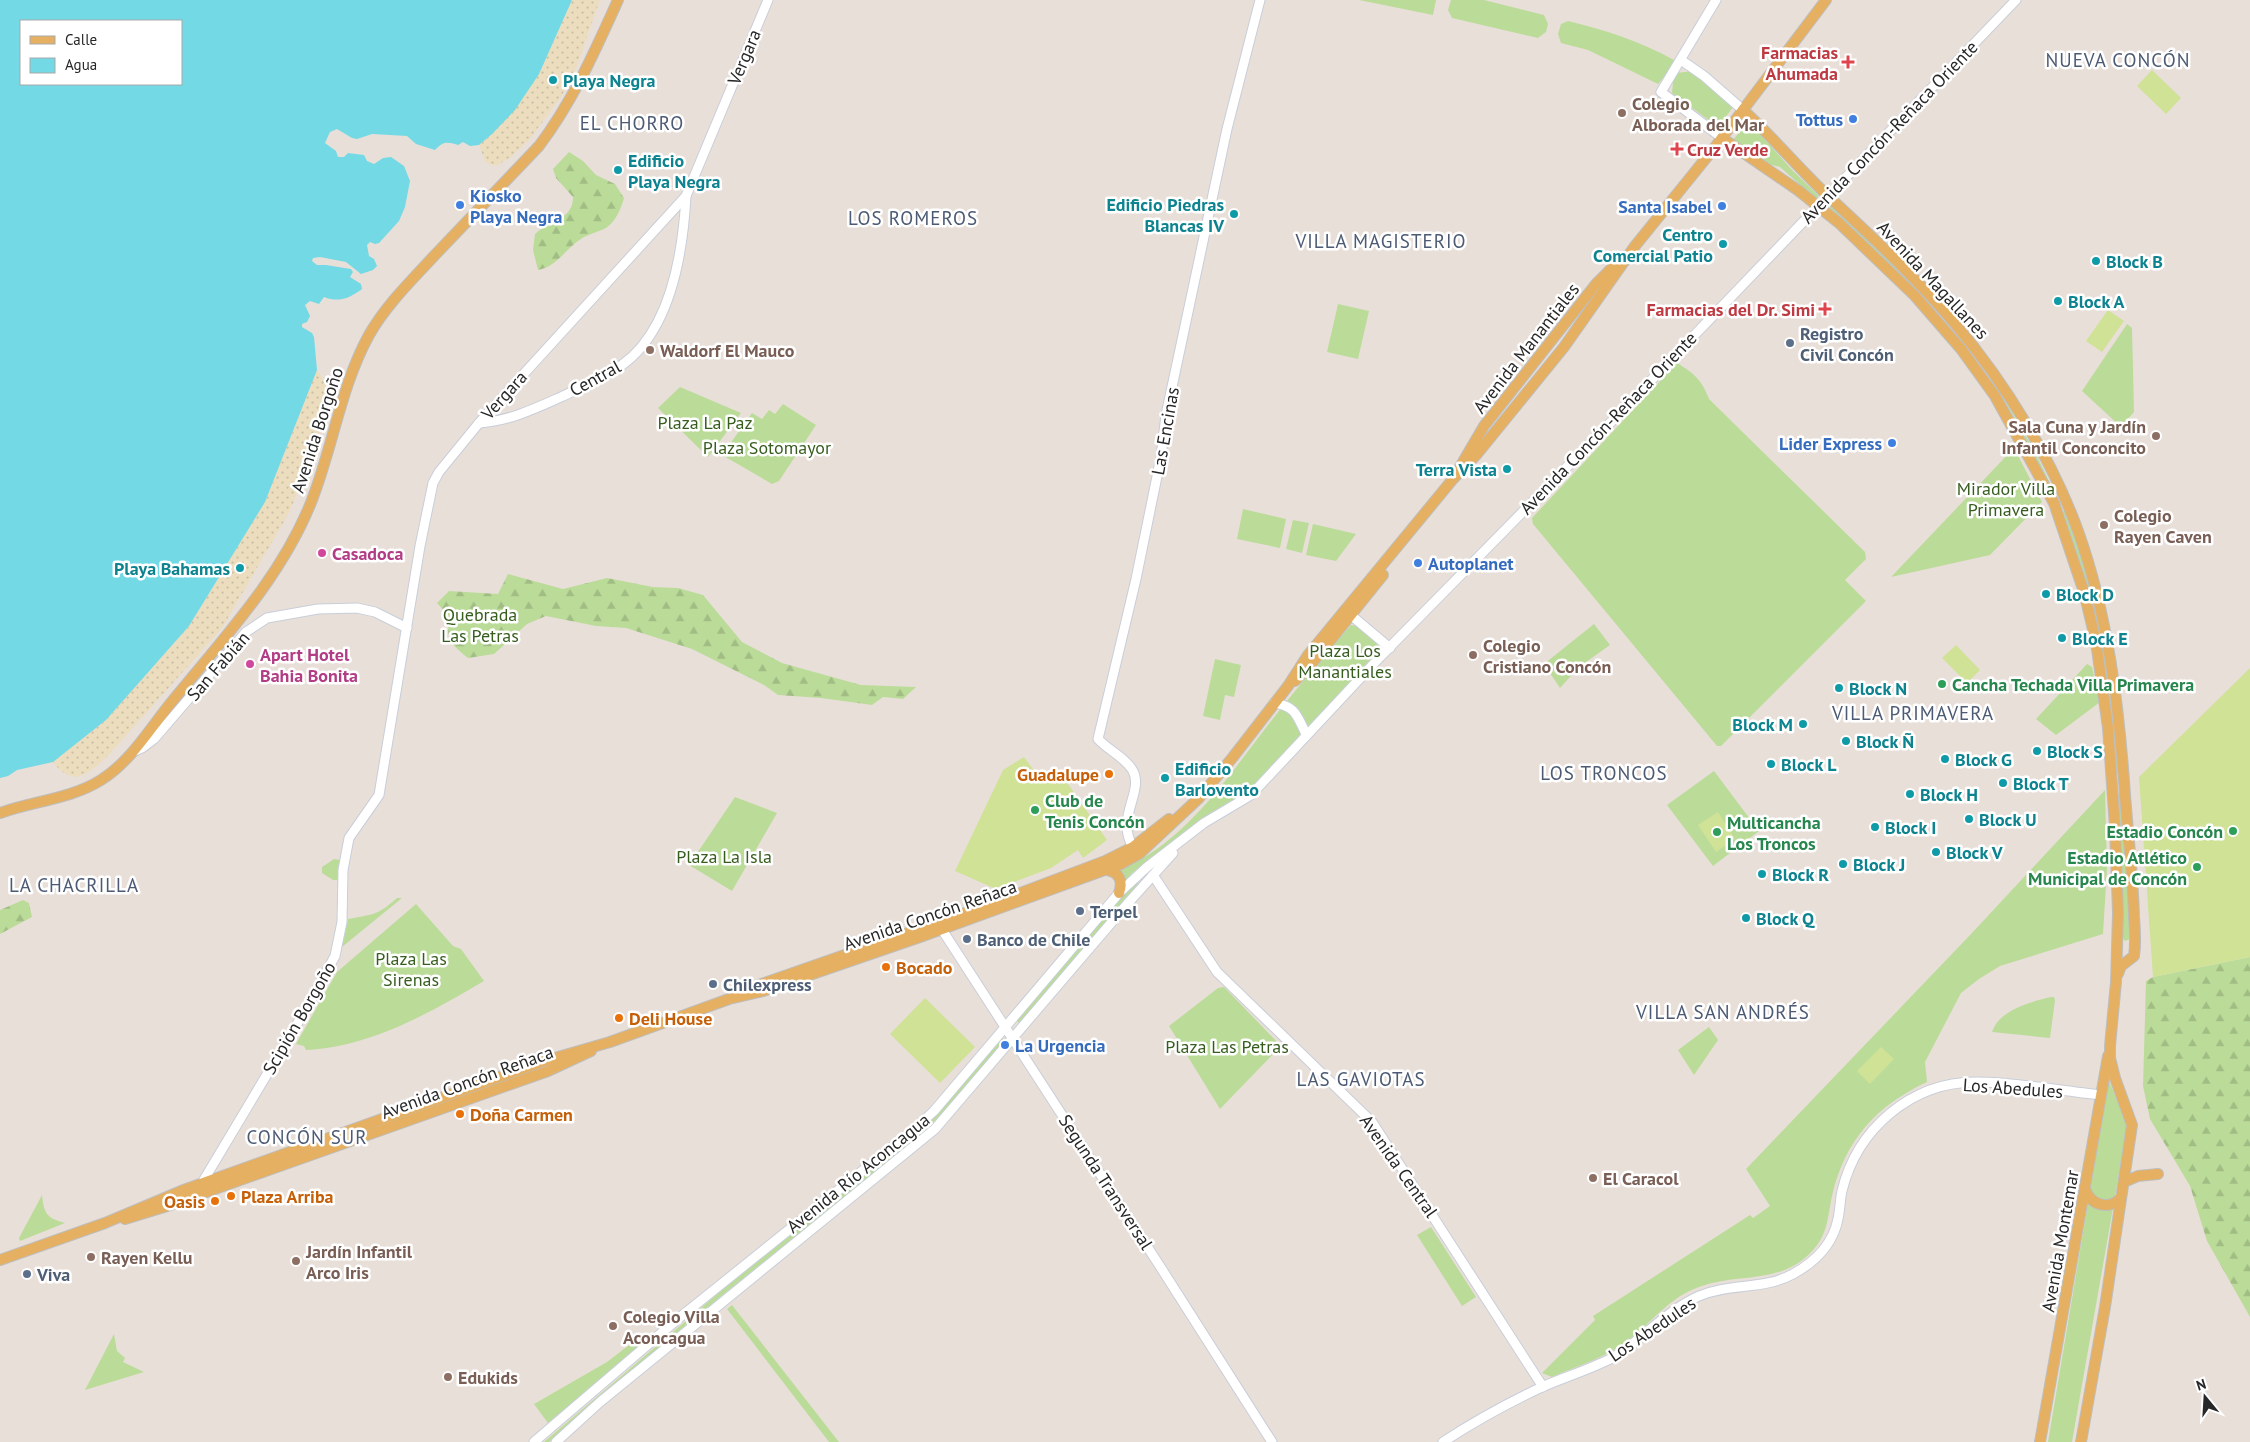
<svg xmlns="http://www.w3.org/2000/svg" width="2250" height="1442" viewBox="0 0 2250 1442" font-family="'PT Sans',sans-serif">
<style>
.grass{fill:#bbdc99}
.forest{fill:url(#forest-firs)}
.sand{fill:url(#sand-dots)}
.pitch{fill:#cfe296}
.water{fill:#73d9e4;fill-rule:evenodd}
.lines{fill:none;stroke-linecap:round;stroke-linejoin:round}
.minor-casing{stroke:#c8ced8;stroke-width:11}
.major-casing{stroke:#bebebe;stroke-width:12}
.minor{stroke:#fff;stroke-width:9}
.major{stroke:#e5b062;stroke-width:10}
.health-dot{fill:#e0444e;stroke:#fff;stroke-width:2}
.culture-dot{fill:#0f9aa8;stroke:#fff;stroke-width:2}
.education-dot{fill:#8d6e63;stroke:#fff;stroke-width:2}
.shop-dot{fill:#3f7fe0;stroke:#fff;stroke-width:2}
.service-dot{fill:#5c6f8a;stroke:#fff;stroke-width:2}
.hotel-dot{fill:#d1479c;stroke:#fff;stroke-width:2}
.leisure-dot{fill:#2e9e5b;stroke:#fff;stroke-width:2}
.food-dot{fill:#e8710a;stroke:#fff;stroke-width:2}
.labels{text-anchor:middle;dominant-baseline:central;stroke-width:5;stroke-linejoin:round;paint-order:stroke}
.health-label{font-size:18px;font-weight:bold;fill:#be3a42;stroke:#fff;text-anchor:end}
.street-label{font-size:18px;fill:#272727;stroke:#fff}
.culture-label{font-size:18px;font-weight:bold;fill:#0d838f;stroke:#fff;text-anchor:start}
.education-label{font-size:18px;font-weight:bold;fill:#785e54;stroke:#fff;text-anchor:start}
.shop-label{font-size:18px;font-weight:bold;fill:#366cbe;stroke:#fff;text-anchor:end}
.service-label{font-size:18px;font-weight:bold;fill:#4e5e75;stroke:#fff;text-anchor:start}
.park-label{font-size:18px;fill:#365d1e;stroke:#fff}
.hotel-label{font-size:18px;font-weight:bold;fill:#b23c85;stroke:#fff;text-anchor:start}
.leisure-label{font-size:18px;font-weight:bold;fill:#27864d;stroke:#fff;text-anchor:start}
.food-label{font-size:18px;font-weight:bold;fill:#c56008;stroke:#fff;text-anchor:start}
.neighbourhood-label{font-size:19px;letter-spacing:1px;fill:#4c5a74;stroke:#fff}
</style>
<defs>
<pattern id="forest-firs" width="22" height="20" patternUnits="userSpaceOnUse" patternTransform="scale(1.25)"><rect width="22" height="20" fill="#bbdc99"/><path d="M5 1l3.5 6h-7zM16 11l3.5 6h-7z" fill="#a1bd84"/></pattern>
<pattern id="sand-dots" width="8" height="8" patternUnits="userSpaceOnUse" patternTransform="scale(1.25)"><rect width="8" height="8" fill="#ecddbe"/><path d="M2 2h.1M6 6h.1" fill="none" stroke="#cabea3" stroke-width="1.8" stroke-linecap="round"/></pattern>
</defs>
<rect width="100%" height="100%" fill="#e9dfd9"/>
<g class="grass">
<path d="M1359,0H1436L1433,15Z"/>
<path d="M1451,0H1484L1544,15L1548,24L1546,32L1538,38L1452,18L1448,10Z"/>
<path d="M1568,21C1605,30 1640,41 1674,60L1668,72L1658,84L1588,50L1561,43L1558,34L1561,24Z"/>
<path d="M1692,71L1734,106L1718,127L1672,93L1673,82L1677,73Z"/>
<path d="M1748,121L1793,171L1819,196L1816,199L1780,167L1764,163L1733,140Z"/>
<path d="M1831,206L1919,289L1916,291L1829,209Z"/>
<path d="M1338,304L1369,311L1358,359L1327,352Z"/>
<path d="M2127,324L2132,328L2134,412L2121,427L2082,391Z"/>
<path d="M1677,363C1694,373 1702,380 1709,399L1865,552L1866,559L1845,580L1866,601L1721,746H1717L1533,524L1532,518Z"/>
<path d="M680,387L741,413L708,457L658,408Z"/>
<path d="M1999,391L2033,448L2051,485L2049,486L2018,425L1997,393Z"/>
<path d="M783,404L816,425L779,481L772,484L722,455L752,413L762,419L769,410L775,414Z"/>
<path d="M2014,448L2042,502L1990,555L1891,577Z"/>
<path d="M1243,509L1286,519L1280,548L1237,539Z"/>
<path d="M2065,509L2086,566L2101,623L2097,625L2089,592L2063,512Z"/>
<path d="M1293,520L1309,523L1302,553L1286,549Z"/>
<path d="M1313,524L1356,534L1336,561L1306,555Z"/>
<path d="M1594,624L1610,645L1579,667L1560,688L1544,664Z"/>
<path d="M1351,625L1358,626L1381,648L1263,776L1243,796L1196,825L1132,873L1126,880L1120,870C1189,840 1230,773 1275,716C1299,685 1325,655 1351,625Z"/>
<path d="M2104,654L2120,773H2117L2101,656Z"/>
<path d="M1215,659L1241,665L1234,697L1225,695L1220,720L1203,716Z"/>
<path d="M2087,664L2092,667L2100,702L2056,735L2036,719Z"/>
<path d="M1714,771L1759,831L1713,866L1667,805Z"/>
<path d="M2105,790L2107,868L2103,934L2000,966L1979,979L1961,993L1925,1062L1927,1082C1876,1106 1845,1140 1832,1196C1828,1215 1828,1233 1814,1249C1782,1286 1739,1272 1699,1287C1671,1297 1655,1318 1633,1337C1610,1356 1580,1365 1552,1377L1542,1373L1595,1320L1593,1316L1750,1215L1753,1218L1770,1206L1746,1169L1971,934Z"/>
<path d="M2117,794H2122L2131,909L2130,939L2125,941L2121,936Z"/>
<path d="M735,797L777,813L732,891L689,865Z"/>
<path d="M334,859L340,860L339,880H333L322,873V867Z"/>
<path d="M1135,883H1138L1137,889L1019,1024L1017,1020L1123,893Z"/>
<path d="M397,898H402L342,947L348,919C373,914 377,916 397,898Z"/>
<path d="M416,904L453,946L461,949L484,981C430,1013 370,1047 306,1050L304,1046L296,1044L337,972Z"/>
<path d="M1224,987L1281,1046L1220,1109L1169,1026L1218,988Z"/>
<path d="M2051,997H2054L2055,1000L2050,1038L1992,1032C1999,1010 2030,1002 2051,997Z"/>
<path d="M1709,1027L1718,1040L1694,1075L1678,1050Z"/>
<path d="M1002,1035L1004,1042L952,1103L916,1140L725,1293L591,1404L549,1442H544L722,1290L916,1135L938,1112Z"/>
<path d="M2109,1081L2127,1124L2115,1196C2105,1203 2098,1200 2090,1191Z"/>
<path d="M42,1195C44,1213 46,1218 65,1223L20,1241L19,1238Z"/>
<path d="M2088,1203C2094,1210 2104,1212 2113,1208L2072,1442H2048Z"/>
<path d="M1431,1227L1476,1297L1462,1306L1417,1235Z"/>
<path d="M732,1305L839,1442H829L727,1309Z"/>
<path d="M114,1334L117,1351L125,1358L123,1362L144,1372L85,1390Z"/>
<path d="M654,1335L644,1343L548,1423L534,1404L607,1362L637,1339Z"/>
</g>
<g class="forest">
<path d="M569,152L583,161L596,175L615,184L624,198C621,209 616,221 606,228C598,232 588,234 581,239C565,249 557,267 538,270L533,250L535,234C550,220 573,220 573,197L556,178L553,169Z"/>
<path d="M508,574L563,589L607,578L653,587L678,588L703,595L742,642L782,663L861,685L916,687L903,699L883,697L872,705L821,698L778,695L764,685L692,649L626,628L596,626L546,616L527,624L494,654L468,658C450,643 446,640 449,616L437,603L449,591L498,594Z"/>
<path d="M23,900L29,903L32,917L0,934V910Z"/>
<path d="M2250,957V1317L2207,1241L2190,1186L2150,1119L2143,1086L2146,981L2153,977Z"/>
</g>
<g class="sand">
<path d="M572,0H600L576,68L561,97L529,140L511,157L496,166L486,163L479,145C528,105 547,57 572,0Z"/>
<path d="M317,370L323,379L330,396L328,413L290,511L222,628L107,757C87,775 73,788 53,762L106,720L189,626L265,502Z"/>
</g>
<g class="pitch">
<path d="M2152,70L2181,98L2166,114L2137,86Z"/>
<path d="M2108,310L2124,321L2102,352L2086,341Z"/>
<path d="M1956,645L1980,670L1967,683L1942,658Z"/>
<path d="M2250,668V957L2153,977L2139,777Z"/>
<path d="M1024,757L1041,780L1057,768L1107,840L1083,858L1078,850L1051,868L996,889L955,871L1003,770Z"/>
<path d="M1718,812L1735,839L1716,852L1698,825Z"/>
<path d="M925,998L975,1047L940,1083L890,1034Z"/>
<path d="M1881,1047L1894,1059L1870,1084L1857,1071Z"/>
</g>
<path class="water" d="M0,0H572L539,74L515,110L492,134L479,145L470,146L463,142L458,145C447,142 444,141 435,150L416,144L407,136L372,134L357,139L352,138L337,129L330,132L325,143L336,151L338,157H344L348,153L364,155L367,161L374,164L383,158L391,157L404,166L410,181L405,207L399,221L379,243L375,244L370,242L367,245L369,256L374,259L377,266L373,270L361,274L346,262L320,257L313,258L312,261L317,265H326L351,269L353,272L350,277L361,284L362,289C350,298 339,303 324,297L319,304L310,301L305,305L310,316L307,322L302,324V327L312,333L314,337L317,370L265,502L189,626L106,720L53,762L17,770L8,776L0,778ZM21,21H181V84H21Z"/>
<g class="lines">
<defs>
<g id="minor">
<path d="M1716,0L1661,92L1722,138"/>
<path d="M1681,60L1704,76L1743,110"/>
<path d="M479,423C509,421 534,409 561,397C582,387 604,378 622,365C671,330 683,251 686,196"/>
<path d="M1346,611L1390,648"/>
<path d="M1274,703C1296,706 1297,716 1306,734"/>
<path d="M133,752L142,748L154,739L246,632L267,618L318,609L357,608L375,612L407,628"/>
<path d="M1133,847C1115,818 1144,792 1133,771C1126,758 1108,750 1098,739L1136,579L1161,457L1166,415L1227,129L1260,0"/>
<path d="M1153,875L1217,972L1372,1122L1543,1387"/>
<path d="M939,925L1163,1271L1272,1442"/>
<path d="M202,1183L306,1009L335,956L342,922L343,870L349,838L379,795L420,546L433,483L439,472L479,423L686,196L768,0"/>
<path d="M534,1442L679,1318L912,1131L934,1111L1119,893L1147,867L1204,823L1251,795L1380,657L1613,420L2016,0"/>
<path d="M556,1442L600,1402L935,1129L1129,902L1173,853"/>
<path d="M1443,1442C1475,1421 1508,1403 1542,1387C1565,1377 1588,1370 1610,1359C1642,1341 1665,1311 1699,1296C1730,1283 1764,1290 1793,1274C1815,1262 1833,1244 1838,1219C1840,1210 1840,1200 1842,1191C1857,1129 1911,1082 1976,1082C2018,1082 2060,1091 2101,1095"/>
</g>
<g id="major">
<path d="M1743,110C1773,137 1799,169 1829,197C1873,238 1918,279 1956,325C2005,383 2052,459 2078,531C2108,615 2119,706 2125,795C2128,835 2133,876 2134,917C2135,929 2136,943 2134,956L2121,966L2118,974"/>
<path d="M1722,138L1799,191L1839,223L1915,296L1961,349L1995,396L2054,503L2084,592L2096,642L2108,728L2115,827L2118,913L2116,982L2110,1046V1058L2115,1078L2132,1125L2105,1307L2081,1442"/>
<path d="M1460,467L1484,426L1596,284L1624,256"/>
<path d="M1295,681L1312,663L1383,575"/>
<path d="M0,813C33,801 71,799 101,780C130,762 149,730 170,704C222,640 282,577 312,500C333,446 341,386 369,335C386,305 411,281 434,256C469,219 504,183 539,146C573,101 595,51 618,0"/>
<path d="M1107,870C1120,872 1123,882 1119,893"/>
<path d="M756,986L991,904L1105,861L1133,847L1169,819"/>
<path d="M2124,1182L2138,1176L2158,1174"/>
<path d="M2085,1189C2091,1206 2109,1210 2121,1198"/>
<path d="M125,1219L164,1207L548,1071L591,1051"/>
<path d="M0,1260L105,1223L181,1191L541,1062L610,1042L729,999L763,991L920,937L1121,864L1139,854L1199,798L1233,757L1288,686L1308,655L1453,479L1477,454L1564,347L1635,246L1715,147L1826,0"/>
<path d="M2040,1442L2108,1056"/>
</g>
</defs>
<use href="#minor" class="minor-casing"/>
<use href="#major" class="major-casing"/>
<use href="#minor" class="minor"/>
<use href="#major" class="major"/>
</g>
<g class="health-dot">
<path d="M1845.5 54.5h5v5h5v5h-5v5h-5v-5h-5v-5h5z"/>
<path d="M1674.5 141.5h5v5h5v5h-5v5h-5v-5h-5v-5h5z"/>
<path d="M1822.5 301.5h5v5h5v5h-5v5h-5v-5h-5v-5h5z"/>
</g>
<g class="culture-dot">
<circle cx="553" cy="80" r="5"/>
<circle cx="618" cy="170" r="5"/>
<circle cx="1234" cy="214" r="5"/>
<circle cx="1723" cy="244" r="5"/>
<circle cx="2096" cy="261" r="5"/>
<circle cx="2058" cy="301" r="5"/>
<circle cx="1507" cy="469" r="5"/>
<circle cx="240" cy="568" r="5"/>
<circle cx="2046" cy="594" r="5"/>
<circle cx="2062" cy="638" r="5"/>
<circle cx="1839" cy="688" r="5"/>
<circle cx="1803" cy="724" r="5"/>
<circle cx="1846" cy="741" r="5"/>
<circle cx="2037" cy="751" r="5"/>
<circle cx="1945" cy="759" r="5"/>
<circle cx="1771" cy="764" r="5"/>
<circle cx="1165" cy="778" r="5"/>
<circle cx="2003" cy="783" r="5"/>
<circle cx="1910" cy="794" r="5"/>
<circle cx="1969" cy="819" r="5"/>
<circle cx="1875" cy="827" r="5"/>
<circle cx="1936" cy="852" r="5"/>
<circle cx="1843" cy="864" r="5"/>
<circle cx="1762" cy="874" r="5"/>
<circle cx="1746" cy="918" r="5"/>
</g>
<g class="education-dot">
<circle cx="1622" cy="113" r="5"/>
<circle cx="650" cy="350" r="5"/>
<circle cx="2156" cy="436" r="5"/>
<circle cx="2104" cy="525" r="5"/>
<circle cx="1473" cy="655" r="5"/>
<circle cx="1593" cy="1178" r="5"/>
<circle cx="91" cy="1257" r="5"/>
<circle cx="296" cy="1261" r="5"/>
<circle cx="613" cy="1326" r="5"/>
<circle cx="448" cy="1377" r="5"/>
</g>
<g class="shop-dot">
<circle cx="1853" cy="119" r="5"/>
<circle cx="460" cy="205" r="5"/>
<circle cx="1722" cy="206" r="5"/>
<circle cx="1892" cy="443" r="5"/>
<circle cx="1418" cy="563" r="5"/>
<circle cx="1005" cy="1045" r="5"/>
</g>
<g class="service-dot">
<circle cx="1790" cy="343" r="5"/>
<circle cx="1080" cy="911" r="5"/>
<circle cx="967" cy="939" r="5"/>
<circle cx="713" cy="984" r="5"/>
<circle cx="27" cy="1274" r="5"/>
</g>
<g class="hotel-dot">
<circle cx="322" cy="553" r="5"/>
<circle cx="250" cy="664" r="5"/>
</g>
<g class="leisure-dot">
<circle cx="1942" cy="684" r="5"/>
<circle cx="1035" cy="810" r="5"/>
<circle cx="2233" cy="831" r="5"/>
<circle cx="1717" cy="832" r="5"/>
<circle cx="2197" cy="867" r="5"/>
</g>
<g class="food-dot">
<circle cx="1109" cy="774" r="5"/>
<circle cx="886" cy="967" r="5"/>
<circle cx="619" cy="1018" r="5"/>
<circle cx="460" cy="1114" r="5"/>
<circle cx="231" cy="1196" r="5"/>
<circle cx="215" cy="1201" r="5"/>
</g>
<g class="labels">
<g class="health-label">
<text x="1838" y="52">Farmacias<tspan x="1838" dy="21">Ahumada</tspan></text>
<text x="1687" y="149" text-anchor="start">Cruz Verde</text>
<text x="1815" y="309">Farmacias del Dr. Simi</text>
</g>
<g class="street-label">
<text transform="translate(744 57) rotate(-67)">Vergara</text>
<text transform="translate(1889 132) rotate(-46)">Avenida Concón-Reñaca Oriente</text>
<text transform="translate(1933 280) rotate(47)">Avenida Magallanes</text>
<text transform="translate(1526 348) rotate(-52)">Avenida Manantiales</text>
<text transform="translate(595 378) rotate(-29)">Central</text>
<text transform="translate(504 395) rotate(-48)">Vergara</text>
<text transform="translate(1608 423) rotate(-46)">Avenida Concón-Reñaca Oriente</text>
<text transform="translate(317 430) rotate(-72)">Avenida Borgoño</text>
<text transform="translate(1165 431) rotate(-80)">Las Encinas</text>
<text transform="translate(218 666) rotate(-49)">San Fabián</text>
<text transform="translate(930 915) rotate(-19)">Avenida Concón Reñaca</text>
<text transform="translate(299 1018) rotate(-60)">Scipión Borgoño</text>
<text transform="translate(467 1082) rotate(-20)">Avenida Concón Reñaca</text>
<text transform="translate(2013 1088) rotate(4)">Los Abedules</text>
<text transform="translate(1399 1166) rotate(55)">Avenida Central</text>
<text transform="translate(858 1173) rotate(-39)">Avenida Río Aconcagua</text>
<text transform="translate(1106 1182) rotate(57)">Segunda Transversal</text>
<text transform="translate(2060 1241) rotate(-80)">Avenida Montemar</text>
<text transform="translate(1652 1329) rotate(-34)">Los Abedules</text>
</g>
<g class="culture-label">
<text x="563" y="80">Playa Negra</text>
<text x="628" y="160">Edificio<tspan x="628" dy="21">Playa Negra</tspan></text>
<text x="1224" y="204" text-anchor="end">Edificio Piedras<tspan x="1224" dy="21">Blancas IV</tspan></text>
<text x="1713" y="234" text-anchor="end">Centro<tspan x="1713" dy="21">Comercial Patio</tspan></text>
<text x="2106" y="261">Block B</text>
<text x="2068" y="301">Block A</text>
<text x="1497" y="469" text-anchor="end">Terra Vista</text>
<text x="230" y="568" text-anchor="end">Playa Bahamas</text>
<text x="2056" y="594">Block D</text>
<text x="2072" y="638">Block E</text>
<text x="1849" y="688">Block N</text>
<text x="1793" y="724" text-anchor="end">Block M</text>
<text x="1856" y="741">Block Ñ</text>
<text x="2047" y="751">Block S</text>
<text x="1955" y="759">Block G</text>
<text x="1781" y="764">Block L</text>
<text x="1175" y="768">Edificio<tspan x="1175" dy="21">Barlovento</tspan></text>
<text x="2013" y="783">Block T</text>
<text x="1920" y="794">Block H</text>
<text x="1979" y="819">Block U</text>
<text x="1885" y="827">Block I</text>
<text x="1946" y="852">Block V</text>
<text x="1853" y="864">Block J</text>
<text x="1772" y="874">Block R</text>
<text x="1756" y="918">Block Q</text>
</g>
<g class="education-label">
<text x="1632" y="103">Colegio<tspan x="1632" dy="21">Alborada del Mar</tspan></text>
<text x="660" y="350">Waldorf El Mauco</text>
<text x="2146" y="426" text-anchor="end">Sala Cuna y Jardín<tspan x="2146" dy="21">Infantil Conconcito</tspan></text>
<text x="2114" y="515">Colegio<tspan x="2114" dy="21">Rayen Caven</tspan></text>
<text x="1483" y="645">Colegio<tspan x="1483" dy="21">Cristiano Concón</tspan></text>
<text x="1603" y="1178">El Caracol</text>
<text x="306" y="1251">Jardín Infantil<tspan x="306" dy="21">Arco Iris</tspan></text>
<text x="101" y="1257">Rayen Kellu</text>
<text x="623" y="1316">Colegio Villa<tspan x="623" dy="21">Aconcagua</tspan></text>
<text x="458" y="1377">Edukids</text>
</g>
<g class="shop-label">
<text x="1843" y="119">Tottus</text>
<text x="470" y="195" text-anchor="start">Kiosko<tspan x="470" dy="21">Playa Negra</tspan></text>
<text x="1712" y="206">Santa Isabel</text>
<text x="1882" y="443">Lider Express</text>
<text x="1428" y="563" text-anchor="start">Autoplanet</text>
<text x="1015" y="1045" text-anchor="start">La Urgencia</text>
</g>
<g class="service-label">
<text x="1800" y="333">Registro<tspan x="1800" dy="21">Civil Concón</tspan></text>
<text x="1090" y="911">Terpel</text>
<text x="977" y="939">Banco de Chile</text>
<text x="723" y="984">Chilexpress</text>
<text x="37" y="1274">Viva</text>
</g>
<g class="park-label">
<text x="705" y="422">Plaza La Paz</text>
<text x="767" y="447">Plaza Sotomayor</text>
<text x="2006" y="488">Mirador Villa<tspan x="2006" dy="21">Primavera</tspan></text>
<text x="480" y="614">Quebrada<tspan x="480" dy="21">Las Petras</tspan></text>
<text x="1345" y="650">Plaza Los<tspan x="1345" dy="21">Manantiales</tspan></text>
<text x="724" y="856">Plaza La Isla</text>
<text x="411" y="958">Plaza Las<tspan x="411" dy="21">Sirenas</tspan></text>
<text x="1227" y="1046">Plaza Las Petras</text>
</g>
<g class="hotel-label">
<text x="332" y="553">Casadoca</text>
<text x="260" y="654">Apart Hotel<tspan x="260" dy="21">Bahia Bonita</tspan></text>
</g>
<g class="leisure-label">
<text x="1952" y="684">Cancha Techada Villa Primavera</text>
<text x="1045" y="800">Club de<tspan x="1045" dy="21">Tenis Concón</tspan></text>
<text x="1727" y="822">Multicancha<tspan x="1727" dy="21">Los Troncos</tspan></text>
<text x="2223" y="831" text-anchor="end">Estadio Concón</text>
<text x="2187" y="857" text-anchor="end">Estadio Atlético<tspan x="2187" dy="21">Municipal de Concón</tspan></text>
</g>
<g class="food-label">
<text x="1099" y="774" text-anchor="end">Guadalupe</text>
<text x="896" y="967">Bocado</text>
<text x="629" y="1018">Deli House</text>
<text x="470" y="1114">Doña Carmen</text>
<text x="241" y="1196">Plaza Arriba</text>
<text x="205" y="1201" text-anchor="end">Oasis</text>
</g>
<g class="neighbourhood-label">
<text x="2118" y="60">NUEVA CONCÓN</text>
<text x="632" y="123">EL CHORRO</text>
<text x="913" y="218">LOS ROMEROS</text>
<text x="1381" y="241">VILLA MAGISTERIO</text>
<text x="1913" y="713">VILLA PRIMAVERA</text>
<text x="1604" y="773">LOS TRONCOS</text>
<text x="74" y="885">LA CHACRILLA</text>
<text x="1723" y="1012">VILLA SAN ANDRÉS</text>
<text x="1361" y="1079">LAS GAVIOTAS</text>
<text x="307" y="1137">CONCÓN SUR</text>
</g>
</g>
<rect x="20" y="20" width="162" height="65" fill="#ffffff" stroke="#a9a9a9"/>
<rect x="30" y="36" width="25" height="8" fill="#e5b062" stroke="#a9a9a9"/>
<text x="65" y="45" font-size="15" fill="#272727">Calle</text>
<rect x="30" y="58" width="25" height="15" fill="#73d9e4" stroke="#a9a9a9"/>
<text x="65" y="70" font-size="15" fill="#272727">Agua</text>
<g transform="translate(2205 1397) rotate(342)" stroke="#ffffff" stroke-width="4" paint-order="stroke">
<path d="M0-4L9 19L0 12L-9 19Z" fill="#272727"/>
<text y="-8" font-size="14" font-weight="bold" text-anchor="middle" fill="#272727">N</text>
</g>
</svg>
